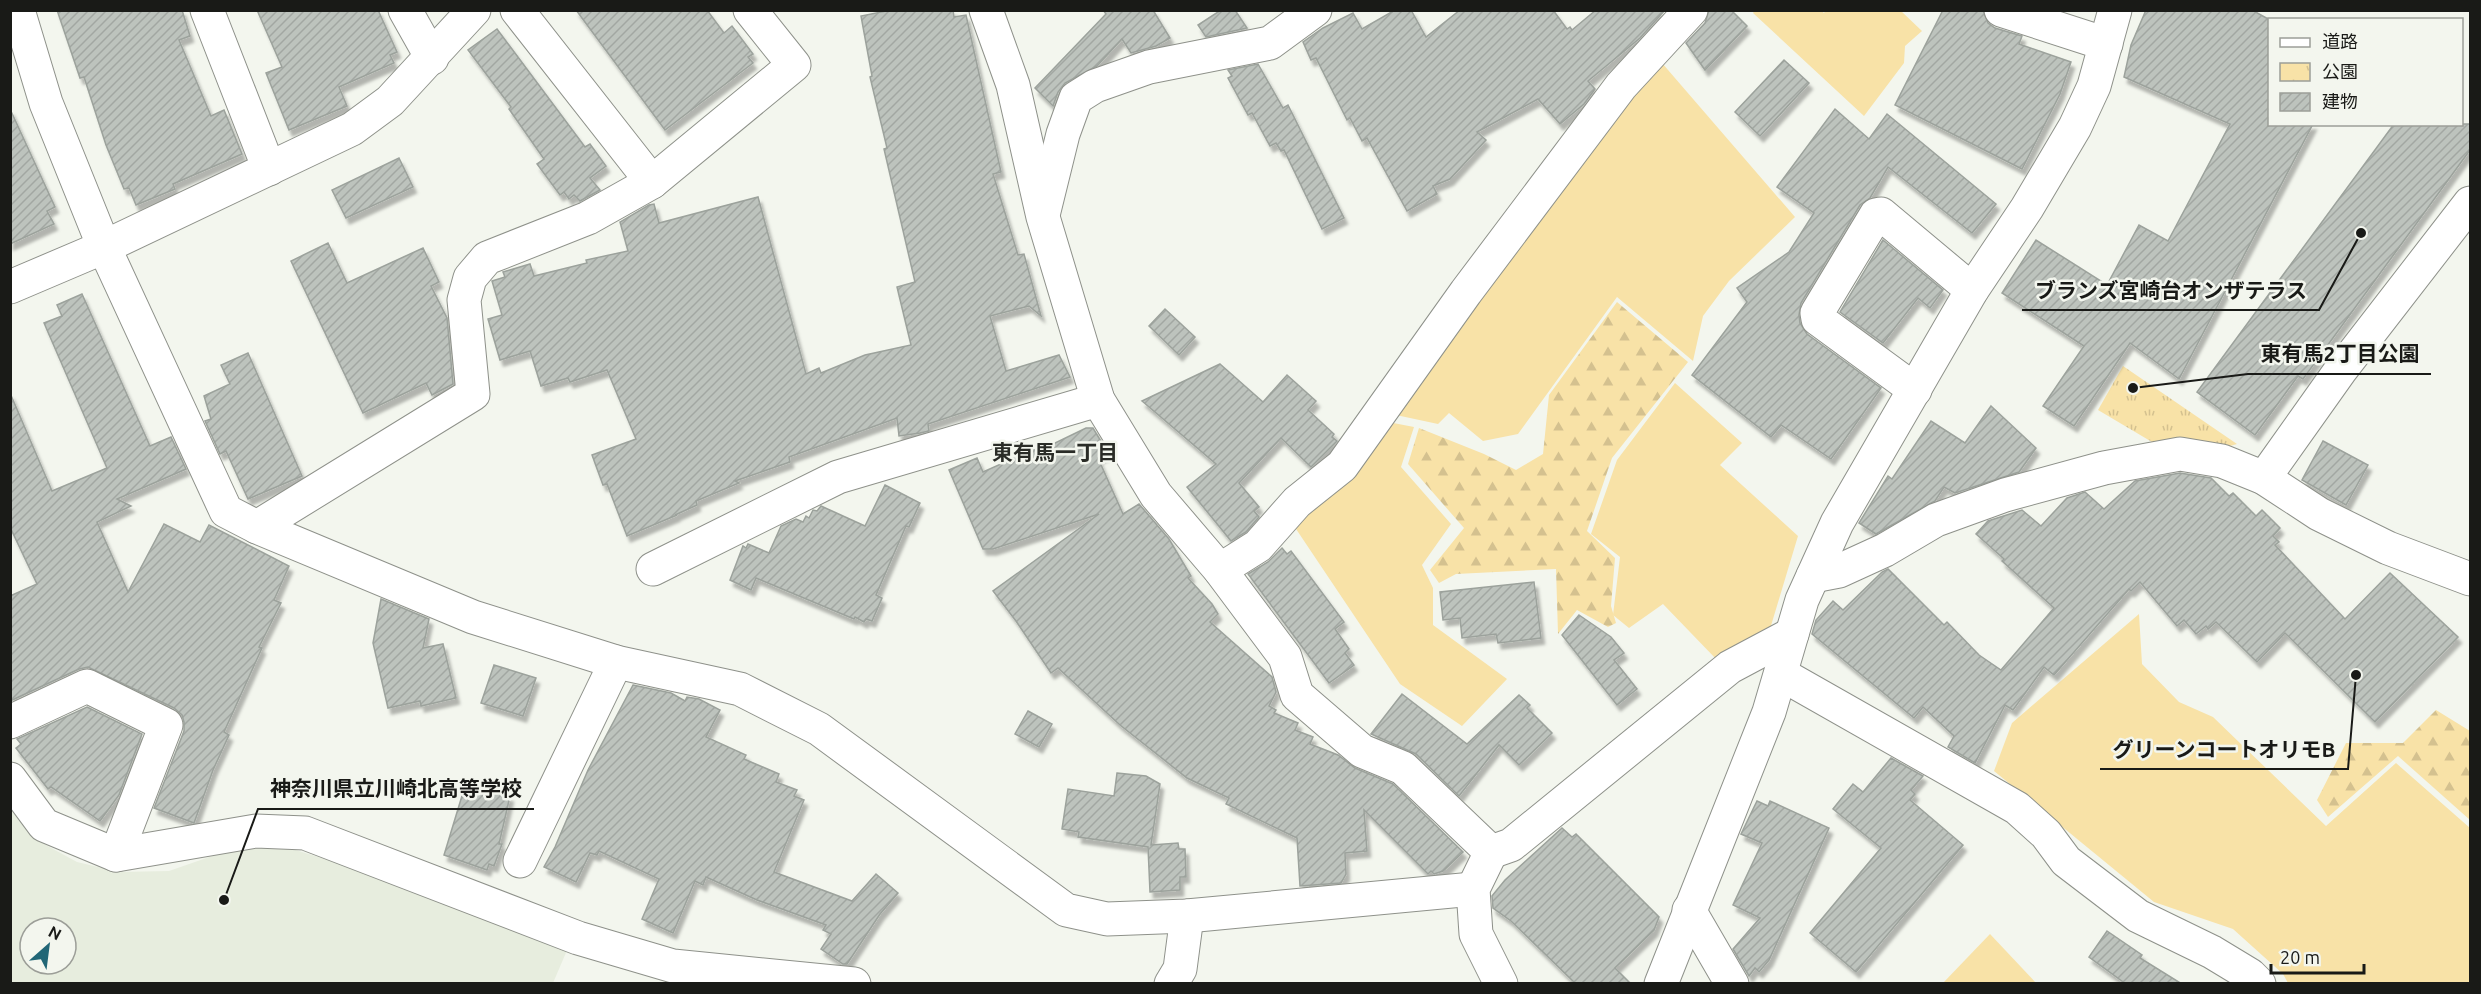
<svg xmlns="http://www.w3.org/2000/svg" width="2481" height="994" viewBox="0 0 2481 994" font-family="Ubuntu,'Noto Sans JP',sans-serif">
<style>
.built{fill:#e7edde;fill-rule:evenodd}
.grass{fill:#f8e2a7}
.forest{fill:url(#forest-firs)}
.park{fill:url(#park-tufts)}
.building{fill:url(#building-hatch);stroke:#9ca29c;stroke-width:1.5;filter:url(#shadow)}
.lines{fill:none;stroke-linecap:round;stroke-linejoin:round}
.minor-casing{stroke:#8e918a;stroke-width:35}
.minor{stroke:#fff;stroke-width:33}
.labels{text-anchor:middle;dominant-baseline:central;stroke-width:5;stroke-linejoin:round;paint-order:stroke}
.neighbourhood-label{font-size:21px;font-weight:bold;fill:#2a2c27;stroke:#f3f6ee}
.leader{fill:none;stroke:#191a17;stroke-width:2}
.callout-dot{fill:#191a17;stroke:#f3f6ee;stroke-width:2}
.callout-label{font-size:21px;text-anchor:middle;font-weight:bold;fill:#191a17;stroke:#f3f6ee;stroke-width:5;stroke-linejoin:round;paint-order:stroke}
</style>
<defs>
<pattern id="forest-firs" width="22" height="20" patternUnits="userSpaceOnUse" patternTransform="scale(1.5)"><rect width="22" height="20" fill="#f8e2a7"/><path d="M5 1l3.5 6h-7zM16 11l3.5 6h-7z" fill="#d4c18f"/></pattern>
<pattern id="park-tufts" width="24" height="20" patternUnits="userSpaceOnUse" patternTransform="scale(1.5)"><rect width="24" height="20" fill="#f8e2a7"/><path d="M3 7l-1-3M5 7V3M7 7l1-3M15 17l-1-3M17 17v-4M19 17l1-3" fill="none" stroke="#d4c18f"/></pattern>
<pattern id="building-hatch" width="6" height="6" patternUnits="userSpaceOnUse" patternTransform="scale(1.5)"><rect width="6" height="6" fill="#bdc3bd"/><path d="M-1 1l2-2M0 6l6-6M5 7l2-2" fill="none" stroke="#a2a7a2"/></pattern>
<filter id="shadow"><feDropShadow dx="3.5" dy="6" stdDeviation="1.5" flood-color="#0004"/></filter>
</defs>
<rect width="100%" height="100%" fill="#f3f6ee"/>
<path class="built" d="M10,809L33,838L77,862L119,872L169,871L218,854L258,847L289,848L341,864L568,948L553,983H11ZM30,928H66V964H30Z"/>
<g class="grass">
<path d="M1755,10H1821L1824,13L1826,10L1901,11L1922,31L1905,46L1904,63L1864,116L1753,13Z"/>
<path d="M1662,63L1795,217L1729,281L1703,316L1693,361L1617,297L1518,434L1483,441L1449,413L1438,424L1382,412L1607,118Z"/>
<path d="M1675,383L1742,443L1720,465L1798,536L1770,629L1717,660L1663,604L1629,628L1613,615L1620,557L1591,534L1617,460Z"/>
<path d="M1383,421L1414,427L1401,467L1451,524L1422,565L1433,588V625L1507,679L1462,726L1400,684L1290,520Z"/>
<path d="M2139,614L2142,664L2179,702L2213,717L2326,826L2396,763L2470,828V983H2288L2283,974L2233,929L2154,902L1994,771L2012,723Z"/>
<path d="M1990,934L2036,983H1943Z"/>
</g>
<g class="forest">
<path d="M1617,302L1688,362L1612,458L1587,531L1615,558L1611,606L1616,623L1608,627L1577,610L1558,634L1556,569L1456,574L1439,583L1430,570L1464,528L1408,464L1419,428L1484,454L1516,470L1543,454L1549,395Z"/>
<path d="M2436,710L2470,731V820L2398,756L2328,817L2317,800L2346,743H2403Z"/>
</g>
<path class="park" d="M2123,366L2237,444L2219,449L2152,442L2098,410Z"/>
<g class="building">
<path d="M57,10H182L190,36L179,40L211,116L224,110L242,154L173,184L175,189L136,205L129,188L124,189L106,145L84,77L80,78Z"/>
<path d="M257,10H378L397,52L390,55L394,63L339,87L347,106L289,130L266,73L282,67Z"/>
<path d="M576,10H707L724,33L732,26L753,54L748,57L753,63L665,130Z"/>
<path d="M891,10H953L954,17L966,15L1001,172L993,174L1018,255L1024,254L1041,316L1029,306L990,316L1006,371L1059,355L1070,377L928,424L929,431L920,433L899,436L897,418L789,457L790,462L735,481L739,483L696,501L697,505L675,515H677L627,536L607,484L603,485L592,455L636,439L607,370L570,382L568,378L541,386L530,351L500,360L488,319L502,315L492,281L505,277L503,272L530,264L534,276L587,263L586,260L628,251L620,222L649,205L654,204L659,223L758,197L806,374L819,368L821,373L865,355L911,345L897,287L915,282L884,149L887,148L870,77L872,76L861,16Z"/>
<path d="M1103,10H1153L1170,38L1156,46L1131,53L1122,39L1097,66L1065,83L1058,92L1053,106L1035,88L1106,14Z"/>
<path d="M1221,10H1235L1247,28L1206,37L1198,25Z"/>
<path d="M1395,10H1411L1426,37L1460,10H1553L1567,29L1570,27L1572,30L1596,10H1665L1640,38L1588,81L1595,89L1584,104L1560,124L1538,99L1477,132L1486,140L1450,179L1433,186L1437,194L1407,211L1367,138L1362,141L1350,118L1347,120L1316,58L1311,60L1303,42L1323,28L1353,13L1362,29Z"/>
<path d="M1709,10H1731L1747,26L1705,70L1686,43L1705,23Z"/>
<path d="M1943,10H1983L1988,23L1995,28L2022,36L2019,44L2071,62L2060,94L2022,169L1895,105Z"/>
<path d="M2146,10H2252L2270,20V124H2313L2179,379L2130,343L2074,426L2043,406L2084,346L2002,293L2036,240L2107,285L2139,225L2168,241L2230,124L2124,77L2131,45Z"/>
<path d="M497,29L585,147L590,144L606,166L590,178L600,190L580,201L574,195L569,199L564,192L560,195L537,164L544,159L509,109L511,107L468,50Z"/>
<path d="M1784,60L1809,83L1760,136L1735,112Z"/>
<path d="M1258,64L1283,108L1288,105L1344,218L1322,229L1284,150L1281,151L1276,143L1270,146L1252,113L1248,115L1228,78L1232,76L1228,70Z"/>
<path d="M10,109L55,207L47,211L54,224L10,244Z"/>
<path d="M1835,109L1869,139L1887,114L1996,204L1972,233L1888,167L1870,198L1860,205L1801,303L1799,315L1800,323L1807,334L1881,388L1831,459L1781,425L1771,437L1692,375L1747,302L1737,288L1789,252L1814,213L1777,187Z"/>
<path d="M2394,124H2470V150L2303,379L2298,376L2255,435L2197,392Z"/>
<path d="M399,158L413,187L346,218L332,190Z"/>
<path d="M1883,240L1943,290L1930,308L1918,298L1883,343L1840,312Z"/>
<path d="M328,243L347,283L423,248L439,282L431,286L447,318L453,384L432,395L426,383L363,413L291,261Z"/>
<path d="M82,294L150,446L171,437L186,469L117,499L131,506L97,522L128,592L164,524L200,542L209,525L289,566L274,600L281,603L259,647L262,648L224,732L229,735L213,770L194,823L154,808L184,731V722L182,715L174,708L88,667L79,669L10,701V596L37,584L10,527V393L52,491L107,468L44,323L62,316L57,305Z"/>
<path d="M1165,309L1195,337L1179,355L1149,326Z"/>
<path d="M248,353L302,476L248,499L226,451L220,454L205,421L211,419L204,396L230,384L221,365Z"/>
<path d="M1220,364L1263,402L1287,375L1316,401L1308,410L1334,434L1332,437L1337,441L1311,467L1281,438L1239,483L1259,507L1254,511L1259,517L1246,532L1231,541L1187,487L1216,464L1142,401Z"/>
<path d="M1991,406L2036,448L2019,472L1955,493L1944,487L1935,501L1876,534L1859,523L1888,476L1892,479L1931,421L1965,443Z"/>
<path d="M1086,428H1093L1108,453L1098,458L1123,514L1139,504L1169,539L1191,576L1188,578L1212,604L1218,614L1210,622L1272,677L1276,692L1269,706L1276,710L1274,713L1298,723L1295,730L1313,737L1310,744L1338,755L1355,768L1393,784L1463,852L1443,871L1434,874L1431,871L1428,874L1364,810L1367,851L1345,853L1346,874L1341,883L1300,886L1297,838L1226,804L1229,798L1187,778L1120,725L1058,668L1051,673L1016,621L993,591L1099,514L993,549H983L949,470L977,458L983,472L1048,443L1049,446Z"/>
<path d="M2323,441L2368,465L2346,505L2302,480Z"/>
<path d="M2180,473L2211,478L2229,496L2233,493L2256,516L2262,510L2280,528L2273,536L2279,542L2275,545L2345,619L2390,573L2458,637L2375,722L2285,633L2257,662L2216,622L2208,629L2206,626L2196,634L2184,620L2177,626L2140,582L2131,591L2129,589L2054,675L2044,667L2013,710L2005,705L1975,763L1948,747L1954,736L1923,707L1914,718L1812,634L1816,620L1833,601L1843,610L1882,572L1888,569L1944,625L1947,622L1979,655L2001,670L2054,608L2002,561L2004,559L1976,534L1988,521L2022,510L2041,526L2067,498L2085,492L2104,509L2135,481Z"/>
<path d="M885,485L920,503L909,527L906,526L876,595L882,598L872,621L866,619L864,622L855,617L854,619L756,578L751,590L730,580L743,546L746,548L748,544L769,553L781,526L796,519L803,522L806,516L809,518L813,510L817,511L821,506L865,526Z"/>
<path d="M1282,548L1287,554L1291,551L1344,622L1335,629L1349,649L1345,653L1354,665L1329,683L1248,574L1268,562Z"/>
<path d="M1534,582L1541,638L1498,643L1496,634L1462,638L1460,618L1443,620L1440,592Z"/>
<path d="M381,599L429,619L423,648L443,644L456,698L421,706L420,701L388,708L373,643Z"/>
<path d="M1579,615L1611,637L1624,653L1614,660L1637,689L1617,705L1562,635Z"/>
<path d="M494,665L536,678L523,716L481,703Z"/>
<path d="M633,685L671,693L685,701L687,697L699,699L720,710L706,737L746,755L744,759L779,774L776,782L797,790L794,796L804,800L774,872L852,901L876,874L898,893L880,914L847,964H843L821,949L831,934L823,930L826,925L757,900L706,877L703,885L695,881L673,933L642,919L659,879L599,851L597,855L590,853L576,882L544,867L555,847L588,770Z"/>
<path d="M1402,694L1467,744L1519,695L1530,705L1527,708L1552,733L1519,765L1499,745L1459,796L1416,754L1371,734Z"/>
<path d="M87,707L142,734L119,795L100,821L51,787L48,789L16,748L21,744L17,739Z"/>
<path d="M1028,711L1052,724L1039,747L1015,734Z"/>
<path d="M1891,758L1923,776L1911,790L1915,794L1910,800L1963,845L1856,972L1810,933L1881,848L1833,809L1853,784L1863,792Z"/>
<path d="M1117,773L1146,776L1160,784L1151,845L1178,843L1179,849H1185L1186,877H1180V890L1150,892L1148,847L1078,837L1079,832L1062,829L1068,789L1114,796Z"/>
<path d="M465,786L510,796L499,844H502L494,866L489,864L487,870L444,855Z"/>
<path d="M1757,801L1768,806L1770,801L1829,828L1769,960L1759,972L1755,968L1749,976L1733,949L1760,918L1733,905L1762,843L1741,834Z"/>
<path d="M1562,828L1572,837L1576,834L1659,917L1654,930L1615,968L1631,984H1576L1511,921L1493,908L1492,896L1505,880Z"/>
<path d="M2107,931L2142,955L2140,958L2182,984H2126L2089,957Z"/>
</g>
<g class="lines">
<defs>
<g id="minor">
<path d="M18,10L46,103L104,247L226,511L257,527L473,617L616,662L740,689L819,729L1066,910L1107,919L1187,916L1473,889"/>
<path d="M207,10L269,169"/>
<path d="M405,10L432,58"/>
<path d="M517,10L652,182L794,65L750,10"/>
<path d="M986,10L1013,85L1043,217L1098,400L1156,495L1220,570L1285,657L1297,695L1362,751L1403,768L1491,852L1473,889L1476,934L1501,984"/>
<path d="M2001,10L2106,44"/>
<path d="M1044,211L1063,134L1076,98L1095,86L1149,67L1270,43L1315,10"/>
<path d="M10,287L104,247L352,129L390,101L474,10"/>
<path d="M1915,390L1818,319L1817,313L1876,215L1881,214L1972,290"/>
<path d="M2264,478L2340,371L2470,203"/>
<path d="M257,527L473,394L464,300L470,278L487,258L588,218L652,182"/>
<path d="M653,569L838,477L1098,400"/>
<path d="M1220,570L1258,546L1297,502L1342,466L1466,292L1621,86L1691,10"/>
<path d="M1813,576L1839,571L1885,550L1936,520L2005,495L2104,468L2180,454L2222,461L2264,478L2319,514L2388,548L2470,579"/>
<path d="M1781,674L2017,808L2046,834L2066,861L2138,916L2212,952L2250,975L2259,984"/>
<path d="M10,722L87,686L166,725L116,855"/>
<path d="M10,779L44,825L116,855L256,831L305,833L578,938L673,966L854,984"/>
<path d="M1491,852L1511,845L1730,667L1792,634"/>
<path d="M520,861L616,662"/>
<path d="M1689,910L1732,984"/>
<path d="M1171,984L1180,969L1187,916"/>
<path d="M1661,984L1769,712L1802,600L1837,523L1972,290L2027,208L2075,127L2094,86L2115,10"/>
</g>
</defs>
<use href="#minor" class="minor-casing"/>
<use href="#minor" class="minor"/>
</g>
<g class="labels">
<g class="neighbourhood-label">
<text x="1055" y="452">東有馬一丁目</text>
</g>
</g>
<path class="leader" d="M2361 233L2319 310H2022M2133 388L2248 374H2431M2356 675L2348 769H2100M224 900L258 809H534"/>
<g class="callout-dot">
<circle cx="2361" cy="233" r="6"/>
<circle cx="2133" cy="388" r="6"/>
<circle cx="2356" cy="675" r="6"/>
<circle cx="224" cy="900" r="6"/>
</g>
<g class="callout-label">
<text x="2171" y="298">ブランズ宮崎台オンザテラス</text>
<text x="2340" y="361">東有馬2丁目公園</text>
<text x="2224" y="757">グリーンコートオリモB</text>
<text x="396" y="796">神奈川県立川崎北高等学校</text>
</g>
<rect width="2481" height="994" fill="none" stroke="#191a17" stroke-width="24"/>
<rect x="2268" y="18" width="195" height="108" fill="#f3f6ee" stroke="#9c9e98" stroke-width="1.5"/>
<rect x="2280" y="38" width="30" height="9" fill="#ffffff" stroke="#9c9e98" stroke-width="1.5"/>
<text x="2322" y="48" font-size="18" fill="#191a17">道路</text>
<rect x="2280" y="63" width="30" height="18" fill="url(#park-tufts)" stroke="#9c9e98" stroke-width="1.5"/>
<text x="2322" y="78" font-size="18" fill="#191a17">公園</text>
<rect x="2280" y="93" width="30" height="18" fill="url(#building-hatch)" stroke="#9c9e98" stroke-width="1.5"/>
<text x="2322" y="108" font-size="18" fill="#191a17">建物</text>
<g transform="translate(48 946) rotate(28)"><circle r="28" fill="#f3f6ee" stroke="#9c9e98" stroke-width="1.5"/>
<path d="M0-4.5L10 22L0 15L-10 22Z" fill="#216676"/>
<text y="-9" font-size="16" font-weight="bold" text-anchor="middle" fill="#191a17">N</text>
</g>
<path d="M2271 964v9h93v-9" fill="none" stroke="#191a17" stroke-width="3"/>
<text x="2280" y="964" font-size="18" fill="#191a17" stroke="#f3f6ee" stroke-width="4.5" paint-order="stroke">20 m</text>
</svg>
